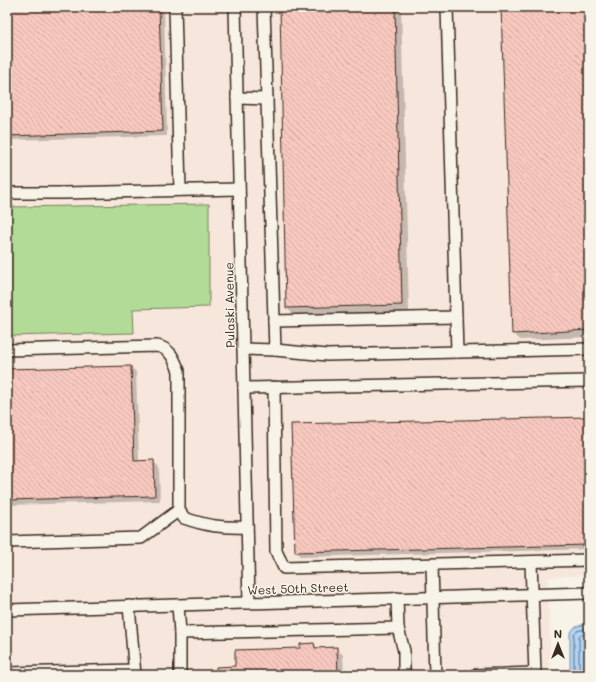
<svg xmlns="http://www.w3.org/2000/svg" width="596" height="682" viewBox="0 0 596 682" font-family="Mali,sans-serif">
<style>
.built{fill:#f7e6db}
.green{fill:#b3db98;stroke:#77825b}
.water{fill:#afd4f8;stroke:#8190a1}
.shadow{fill:#0003}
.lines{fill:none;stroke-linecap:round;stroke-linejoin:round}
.shore{stroke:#696e75;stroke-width:1}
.building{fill:url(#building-back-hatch);stroke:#3b2a1e}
.minor-casing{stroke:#3b2a1e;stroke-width:14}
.minor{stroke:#f7f3e8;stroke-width:11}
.labels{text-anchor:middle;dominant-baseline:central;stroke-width:3;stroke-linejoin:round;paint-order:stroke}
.street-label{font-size:12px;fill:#3b2a1e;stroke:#f7f3e8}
</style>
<defs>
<pattern id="building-back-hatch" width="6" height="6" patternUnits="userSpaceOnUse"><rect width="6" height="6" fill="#f7c8be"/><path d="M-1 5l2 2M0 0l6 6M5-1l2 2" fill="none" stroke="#d5aca3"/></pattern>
</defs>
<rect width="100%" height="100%" fill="#f7f3e8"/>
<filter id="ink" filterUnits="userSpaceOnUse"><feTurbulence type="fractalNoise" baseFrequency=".025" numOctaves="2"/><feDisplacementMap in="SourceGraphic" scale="8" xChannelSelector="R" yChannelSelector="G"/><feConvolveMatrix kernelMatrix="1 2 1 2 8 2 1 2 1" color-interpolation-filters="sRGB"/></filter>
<g filter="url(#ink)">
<path class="built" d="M7,7H589V575L548,577L551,675H7Z"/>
<path class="green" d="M209,204V307L133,309L134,333L7,336V207Z"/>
<path class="water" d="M586,624H589V675H570V633L575,627Z"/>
<g class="shadow">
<path d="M7,7H164L167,136L7,140Z"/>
<path d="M281,7H401L409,312L294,315L287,308Z"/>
<path d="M502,7H589V337L520,340L513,333Z"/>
<path d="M131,367L136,372L139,462H154L159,467L160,501L7,505V370Z"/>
<path d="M589,418V549L301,557L296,552Z"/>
<path d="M314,644L318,648H336L343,655L344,675H218L236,667L301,649Z"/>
</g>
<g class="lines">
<g class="shore">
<path d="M574,675V634L577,631L589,628"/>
<path d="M579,675V636L589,633"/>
</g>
</g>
<g class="building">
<path d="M7,7H159L163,131L7,136Z"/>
<path d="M280,7H395L402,305L286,308Z"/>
<path d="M501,7H589V330L512,334Z"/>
<path d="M131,366L134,461L154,460L155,496L7,500V369Z"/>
<path d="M589,417V545L295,552L291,424Z"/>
<path d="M314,643L315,648L337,647L338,675H217L216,667L235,666V650L300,648V644Z"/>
</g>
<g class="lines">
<defs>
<g id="minor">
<path d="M175,7L180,190"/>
<path d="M235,7L249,603"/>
<path d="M264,7L275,350"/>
<path d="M447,7L457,352"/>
<path d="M237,98L267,99"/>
<path d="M7,193H64L239,189"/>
<path d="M274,321L456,317"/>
<path d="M243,349L275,350L327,355L589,349"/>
<path d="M7,350L157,346C171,349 174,359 179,371V510L184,518C207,526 222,528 247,527"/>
<path d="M274,387L276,551L284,568L589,560"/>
<path d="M244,388L589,381"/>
<path d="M7,542L141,538L179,510"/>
<path d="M432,564L435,675"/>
<path d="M397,598L398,628L404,651V675"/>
<path d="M178,605L180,633L398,628"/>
<path d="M129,606L135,675"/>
<path d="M7,610L589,593"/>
<path d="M180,633V675"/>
<path d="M7,673L134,670"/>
<path d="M475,675L535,673L531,562"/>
</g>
</defs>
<use href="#minor" class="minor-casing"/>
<use href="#minor" class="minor"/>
</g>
</g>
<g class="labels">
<g class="street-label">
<text transform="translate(229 305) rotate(-91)">Pulaski Avenue</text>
<text transform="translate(298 588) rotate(-2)">West 50th Street</text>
</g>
</g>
<rect width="596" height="682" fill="none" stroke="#f7f3e8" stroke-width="24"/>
<rect x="12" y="12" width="572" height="658" fill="none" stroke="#3b2a1e" stroke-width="1.5" filter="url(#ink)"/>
<g transform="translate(558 644)" stroke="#f7f3e8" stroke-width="3" paint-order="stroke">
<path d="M0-3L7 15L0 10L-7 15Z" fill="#3b2a1e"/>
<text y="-6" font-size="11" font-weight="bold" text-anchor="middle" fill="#3b2a1e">N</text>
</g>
</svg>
